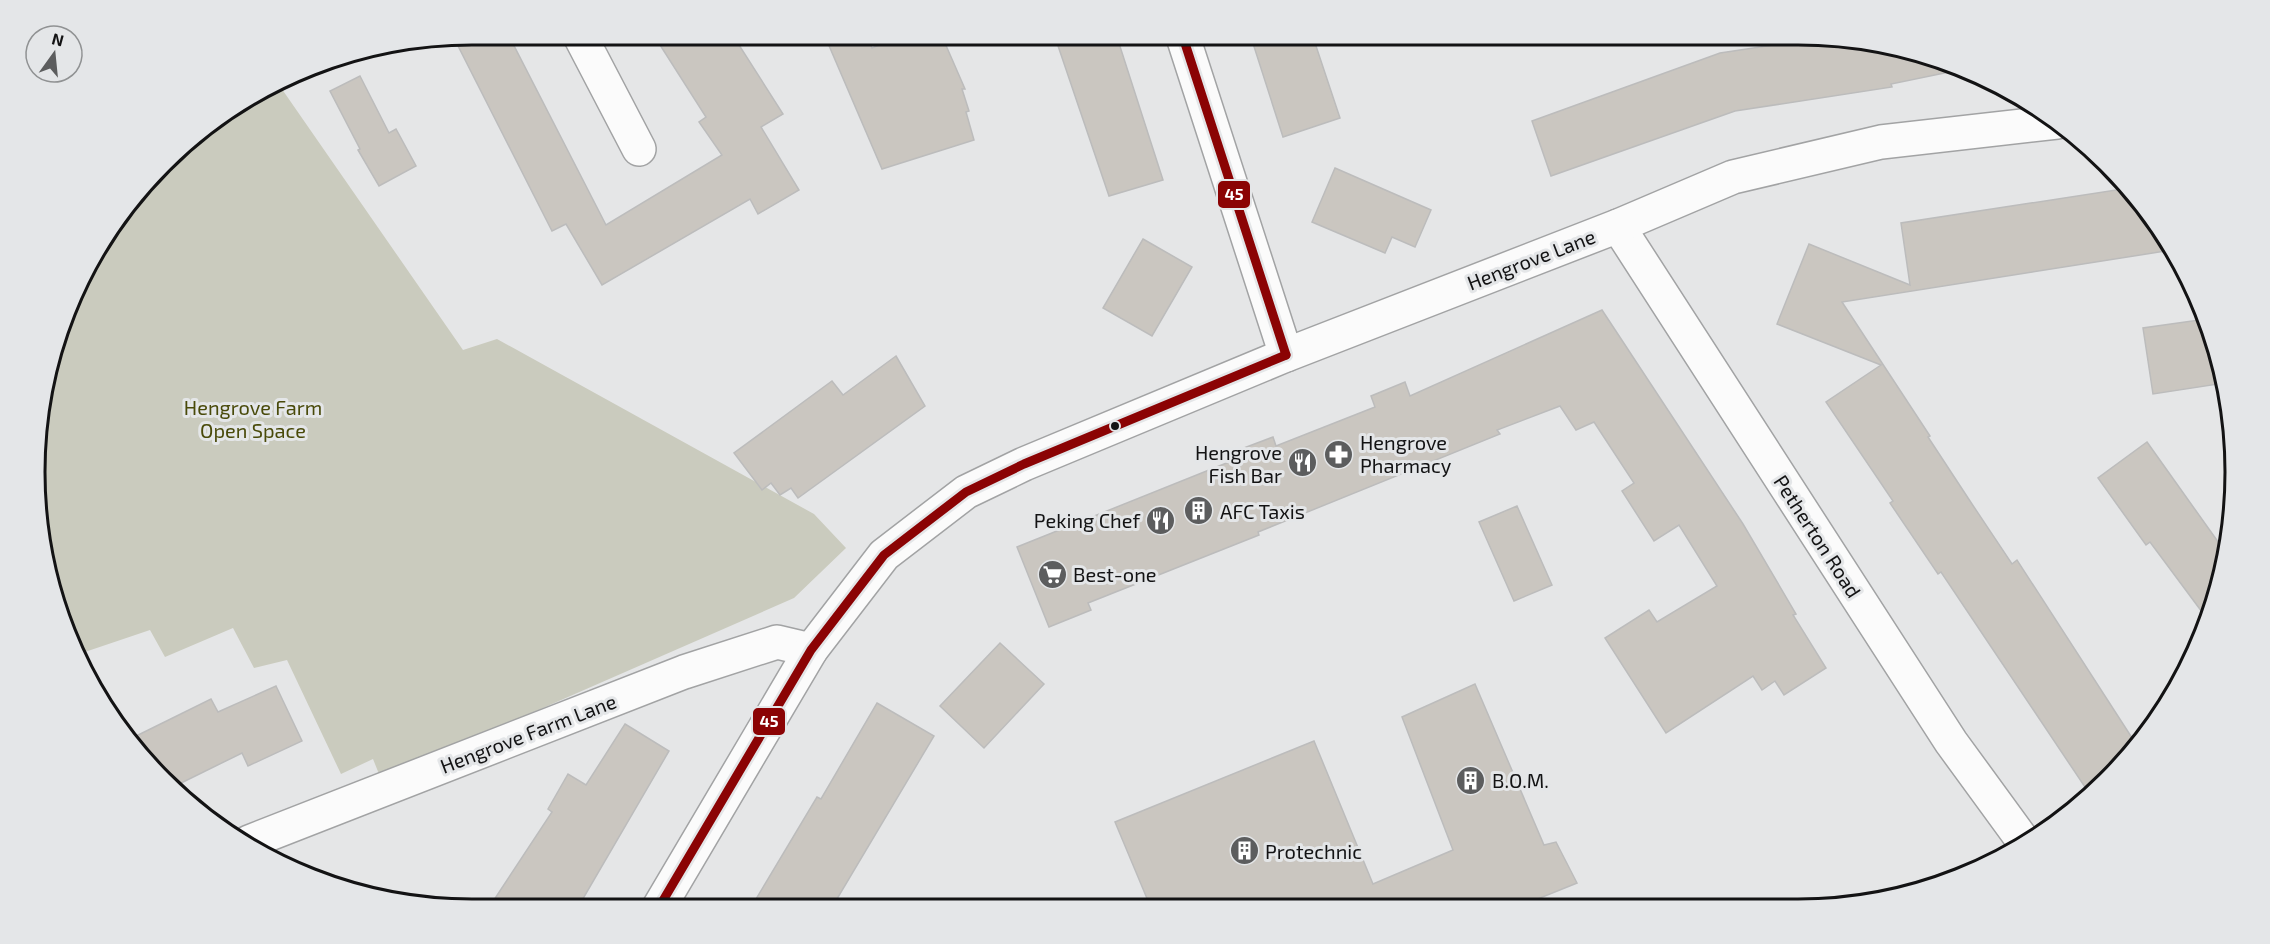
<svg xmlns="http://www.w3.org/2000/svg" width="2270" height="944" viewBox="0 0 2270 944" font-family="'Exo 2',sans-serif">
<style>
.green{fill:#cacbbe}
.building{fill:#cac6c0;stroke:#bcbcbc;stroke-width:1.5}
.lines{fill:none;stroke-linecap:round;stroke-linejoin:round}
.street-casing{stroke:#a2a3a4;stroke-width:36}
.secondary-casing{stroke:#a2a3a4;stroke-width:36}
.street{stroke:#fbfbfb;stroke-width:33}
.secondary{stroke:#fbfbfb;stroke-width:33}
.bus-1-casing{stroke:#e4e6e8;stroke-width:14}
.bus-1{stroke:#8b0304;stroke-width:9}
.bus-dot{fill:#131314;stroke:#e4e6e8;stroke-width:2}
.labels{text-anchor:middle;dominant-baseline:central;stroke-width:6;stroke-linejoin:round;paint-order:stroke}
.street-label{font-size:20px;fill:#131314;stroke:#e4e6e8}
.park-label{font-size:20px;fill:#494a0a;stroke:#e4e6e8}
.poi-label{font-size:20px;fill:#131314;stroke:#e4e6e8;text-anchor:start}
.rim{fill:none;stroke:#131314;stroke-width:3}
.line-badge{stroke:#e4e6e8;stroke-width:2}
.badge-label{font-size:16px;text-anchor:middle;font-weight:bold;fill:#fff}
</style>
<rect width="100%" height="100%" fill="#e5e6e7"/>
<path class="green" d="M277,82L463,350L497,339L814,514L846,548L794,598L381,779L373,759L341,774L287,660L254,668L233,628L165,657L150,630L76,655L68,639L43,558L38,415L58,331L93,254L184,143L254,93Z"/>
<g class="building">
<path d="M472,34H508L606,225L722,155L699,122L706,117L653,34H732L783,114L761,127L799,190L758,214L750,199L602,285L566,224L552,231L454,38Z"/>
<path d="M824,34H866L872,48L905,34H941L965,89H962L969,111L966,112L974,140L882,169Z"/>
<path d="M1054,34H1116L1163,180L1109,196Z"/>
<path d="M1250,34H1312L1340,118L1283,137Z"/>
<path d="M1819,38L1938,58L1964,69L1891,84L1892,87L1735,111L1551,176L1532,121L1720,53Z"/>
<path d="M360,76L389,133L396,129L416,166L379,186L358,150L360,149L330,91Z"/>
<path d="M1335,168L1431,210L1415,247L1392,237L1385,253L1312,222Z"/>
<path d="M2129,188L2145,205L2172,250L1842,302L1930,436L1928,437L1970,501L2012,564L2017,560L2136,744L2091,796L1941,572L1938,574L1890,503L1893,501L1826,402L1881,365L1777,324L1809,244L1910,285L1901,223Z"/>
<path d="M1143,239L1192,267L1152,336L1103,308Z"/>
<path d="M1602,310L1743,524L1796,614L1793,615L1826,668L1784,695L1775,681L1762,690L1753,676L1666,733L1605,638L1649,610L1657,622L1717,586L1679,525L1654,541L1622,491L1634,483L1594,422L1576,430L1560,406L1497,430L1500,434L1258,532L1259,535L1088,603L1091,610L1049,627L1017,547L1239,458L1236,451L1273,437L1276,446L1375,407L1371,396L1405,382L1410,396Z"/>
<path d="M2206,319L2220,358L2225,383L2153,394L2143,328Z"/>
<path d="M896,356L925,406L798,498L791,488L780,495L771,483L762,490L734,453L832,381L843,395Z"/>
<path d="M2147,442L2226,553L2212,612L2208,620L2150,542L2146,545L2098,478Z"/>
<path d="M1517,506L1552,585L1514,601L1479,522Z"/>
<path d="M1000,643L1044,684L984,748L940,706Z"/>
<path d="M1475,684L1544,845L1556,842L1577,883L1518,907L1151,908L1115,822L1314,741L1373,884L1453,850L1402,717Z"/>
<path d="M276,686L302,741L248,766L242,753L175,786L130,739L211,699L218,712Z"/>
<path d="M877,703L934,736L831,909H750L817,797L821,799Z"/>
<path d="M625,724L669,751L577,909H488L552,812L548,809L568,774L586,785Z"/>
</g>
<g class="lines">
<defs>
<g id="street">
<path d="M579,34L639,149"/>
<path d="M1182,34L1286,355"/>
<path d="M1618,226L1951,742L2024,842"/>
<path d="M249,842L684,672L777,642L811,650"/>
</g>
<path id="secondary" d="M658,909L811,650L884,555L966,492L1024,464L1286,355L1618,226L1733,177L1881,142L2057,122"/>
</defs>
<use href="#street" class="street-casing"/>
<use href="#secondary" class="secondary-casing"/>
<use href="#street" class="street"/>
<use href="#secondary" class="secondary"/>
<defs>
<g id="bus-1">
<path d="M1182,34L1286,355"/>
<path d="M658,909L811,650L884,555L966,492L1024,464L1286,355"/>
</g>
</defs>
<use href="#bus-1" class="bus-1-casing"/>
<use href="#bus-1" class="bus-1"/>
</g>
<defs>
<symbol id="pharmacy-disc" viewBox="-11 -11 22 22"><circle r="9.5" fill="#5c5d5e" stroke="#e4e6e8"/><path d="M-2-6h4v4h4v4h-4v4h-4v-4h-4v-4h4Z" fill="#fff"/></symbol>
<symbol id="restaurant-disc" viewBox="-11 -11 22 22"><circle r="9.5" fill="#5c5d5e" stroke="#e4e6e8"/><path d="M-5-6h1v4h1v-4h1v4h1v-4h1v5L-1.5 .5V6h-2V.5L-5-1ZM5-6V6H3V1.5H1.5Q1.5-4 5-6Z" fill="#fff"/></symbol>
<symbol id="building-disc" viewBox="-11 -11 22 22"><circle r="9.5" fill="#5c5d5e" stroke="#e4e6e8"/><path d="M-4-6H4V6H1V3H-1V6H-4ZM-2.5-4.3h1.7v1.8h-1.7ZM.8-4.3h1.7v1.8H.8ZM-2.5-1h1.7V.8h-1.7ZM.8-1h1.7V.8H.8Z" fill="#fff"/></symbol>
<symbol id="supermarket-disc" viewBox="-11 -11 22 22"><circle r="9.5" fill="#5c5d5e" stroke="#e4e6e8"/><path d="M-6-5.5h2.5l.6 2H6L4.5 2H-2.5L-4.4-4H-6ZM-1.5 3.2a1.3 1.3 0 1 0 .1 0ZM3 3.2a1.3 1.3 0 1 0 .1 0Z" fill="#fff"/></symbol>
</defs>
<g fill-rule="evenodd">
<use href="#pharmacy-disc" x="1322" y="438" width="33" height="33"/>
<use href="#restaurant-disc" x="1286" y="446" width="33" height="33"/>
<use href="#building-disc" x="1182" y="494" width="33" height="33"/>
<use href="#restaurant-disc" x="1144" y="504" width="33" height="33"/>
<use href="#supermarket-disc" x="1036" y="558" width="33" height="33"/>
<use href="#building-disc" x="1454" y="764" width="33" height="33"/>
<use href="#building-disc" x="1228" y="834" width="33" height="33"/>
</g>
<circle class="bus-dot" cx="1115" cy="426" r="5"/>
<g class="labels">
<g class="street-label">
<text transform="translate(1531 259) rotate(-21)">Hengrove Lane</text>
<text transform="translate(1818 536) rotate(57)">Petherton Road</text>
<text transform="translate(528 733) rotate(-21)">Hengrove Farm Lane</text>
</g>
<g class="park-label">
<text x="253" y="407">Hengrove Farm<tspan x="253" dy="23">Open Space</tspan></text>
</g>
<g class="poi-label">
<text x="1360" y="442">Hengrove<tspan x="1360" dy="23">Pharmacy</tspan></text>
<text x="1282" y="452" text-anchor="end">Hengrove<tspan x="1282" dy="23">Fish Bar</tspan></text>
<text x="1220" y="511">AFC Taxis</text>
<text x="1140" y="520" text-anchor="end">Peking Chef</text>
<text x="1073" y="574">Best-one</text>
<text x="1492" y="780">B.O.M.</text>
<text x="1265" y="851">Protechnic</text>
</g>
</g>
<path d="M0 0H2270V944H0ZM472 45H1798A427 427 0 0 1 2225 472V472A427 427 0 0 1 1798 899H472A427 427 0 0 1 45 472V472A427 427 0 0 1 472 45Z" fill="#e4e6e8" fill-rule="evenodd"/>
<path class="rim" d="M472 45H1798A427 427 0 0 1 2225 472V472A427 427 0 0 1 1798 899H472A427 427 0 0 1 45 472V472A427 427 0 0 1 472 45Z"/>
<g class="line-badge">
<rect x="1217" y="180" width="34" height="29" rx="6" fill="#8b0304"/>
<rect x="752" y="707" width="34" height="29" rx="6" fill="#8b0304"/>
</g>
<g class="badge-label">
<text x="1234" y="200">45</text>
<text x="769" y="727">45</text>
</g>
<g transform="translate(54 54) rotate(15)"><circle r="28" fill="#e4e6e8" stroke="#909293" stroke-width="1.5"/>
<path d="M0-4.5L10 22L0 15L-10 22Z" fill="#5c5d5e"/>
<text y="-9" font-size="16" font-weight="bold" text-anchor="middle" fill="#131314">N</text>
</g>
</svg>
